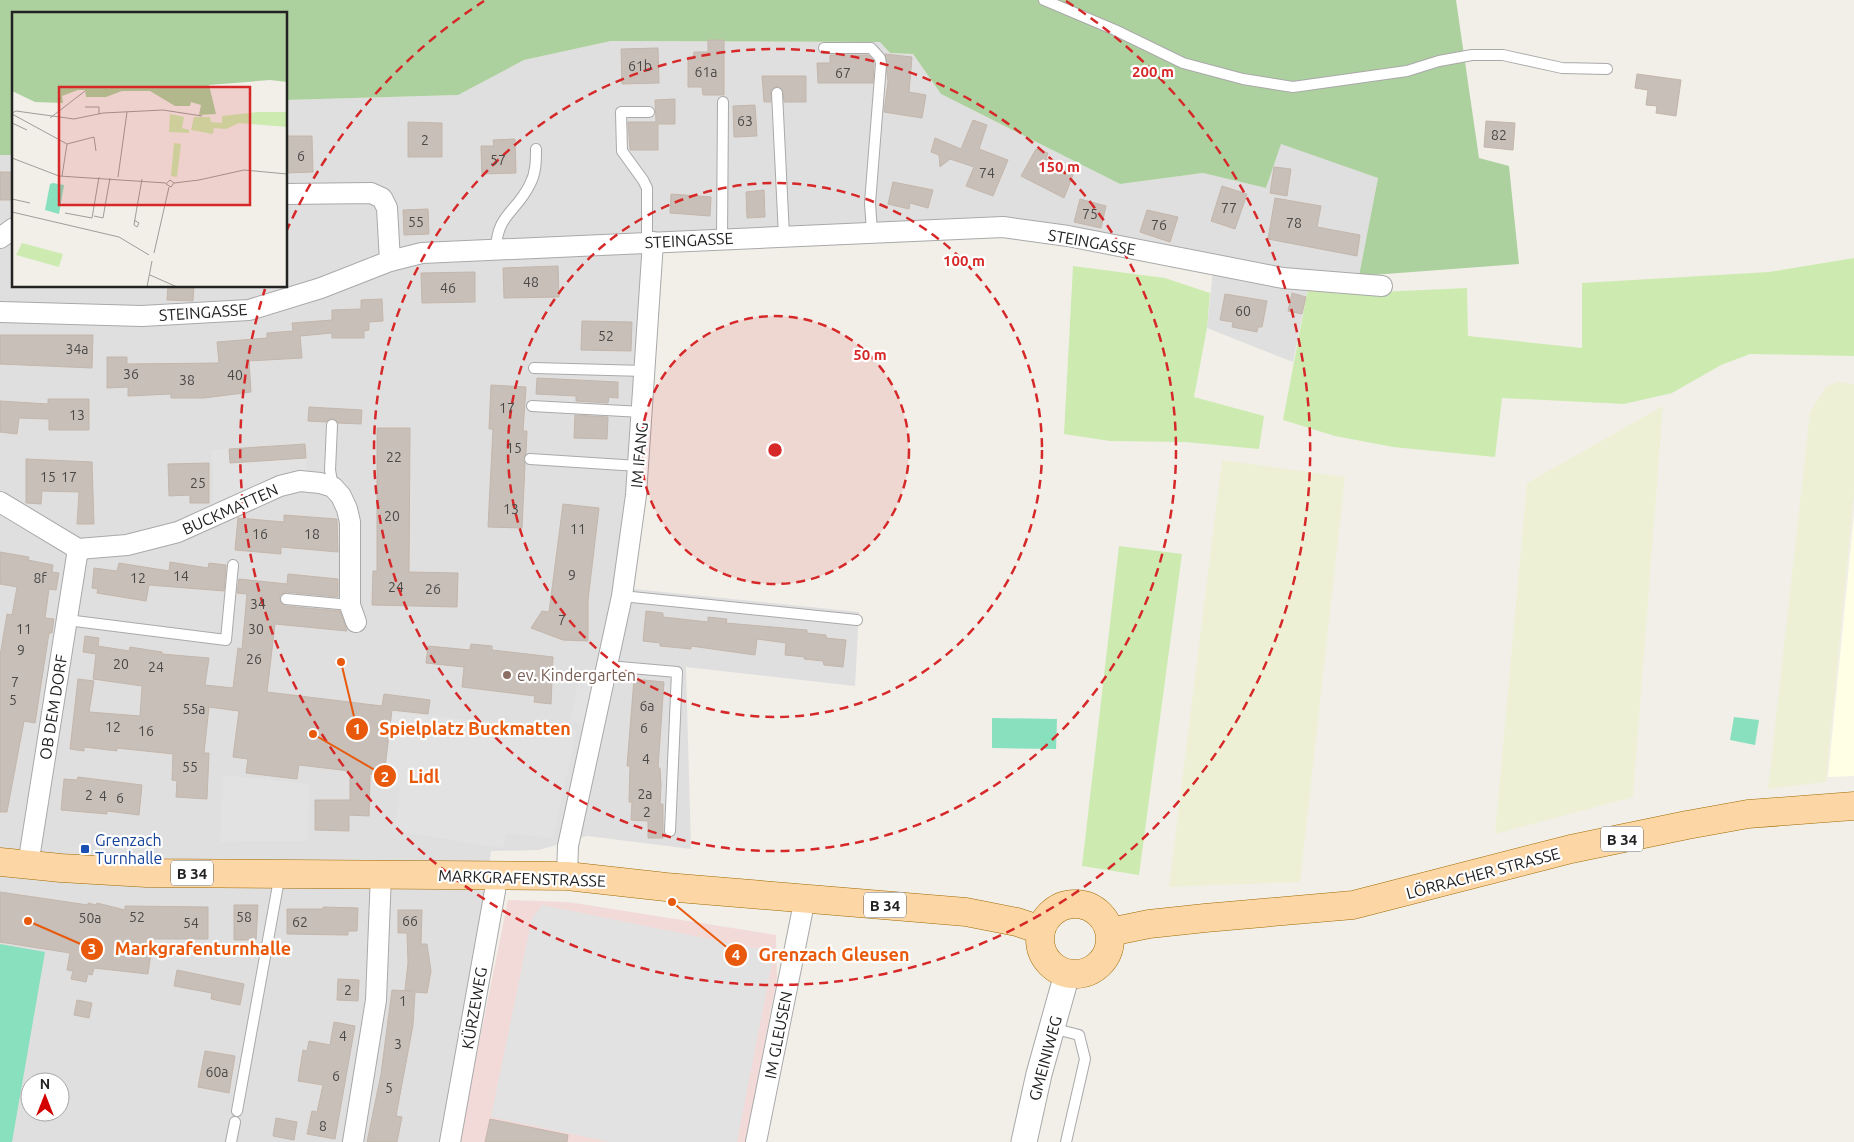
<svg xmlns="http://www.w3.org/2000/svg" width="1854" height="1142" viewBox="0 0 1854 1142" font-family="Ubuntu,sans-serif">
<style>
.residential{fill:#e0dfdf;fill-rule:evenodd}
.commercial{fill:#f2dad9}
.education{fill:#ffffe5}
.farmland{fill:#eef0d5}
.grass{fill:#cdebb0}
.forest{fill:#add19e}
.pitch{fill:#88e0be}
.parking{fill:#e2e2e2}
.building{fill:#c7bfb8;stroke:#c4b6ab}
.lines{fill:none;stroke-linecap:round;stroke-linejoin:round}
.service-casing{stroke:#a9a9a9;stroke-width:12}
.minor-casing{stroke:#a9a9a9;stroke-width:22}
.tertiary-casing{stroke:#a9a9a9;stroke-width:27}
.primary-casing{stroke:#a06b00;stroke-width:29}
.service{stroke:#fff;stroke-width:10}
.minor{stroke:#fff;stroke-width:20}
.tertiary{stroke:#fff;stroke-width:25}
.primary{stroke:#fcd6a4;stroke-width:28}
.ring{fill:none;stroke:#d62828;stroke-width:2.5;stroke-dasharray:9 6}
.education-dot{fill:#8d6e63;stroke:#fff;stroke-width:2}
.transit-dot{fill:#1a4fb4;stroke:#fff;stroke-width:2}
.labels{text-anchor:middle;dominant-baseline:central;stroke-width:4.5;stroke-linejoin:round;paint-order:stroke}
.number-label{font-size:14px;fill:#4b4948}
.shield{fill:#fff;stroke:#646464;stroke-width:1}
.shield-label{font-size:15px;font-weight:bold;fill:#222}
.street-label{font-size:16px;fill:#222;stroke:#fff}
.education-label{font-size:16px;fill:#785e54;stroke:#fff;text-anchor:start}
.transit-label{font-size:16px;fill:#164399;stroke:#fff;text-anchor:start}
.inset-road{fill:none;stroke:#9f9d99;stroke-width:1}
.view{fill:#d62828;fill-opacity:0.15;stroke:#d62828;stroke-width:2.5}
.inset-edge{fill:none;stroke:#222;stroke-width:2.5}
.centre{fill:#d62828;stroke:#fff;stroke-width:2.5}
.ring-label{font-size:15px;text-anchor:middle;font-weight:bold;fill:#d62828;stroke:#fff;stroke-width:4.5;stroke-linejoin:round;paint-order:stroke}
.leader{fill:none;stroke:#e8590c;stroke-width:2}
.callout-dot{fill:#e8590c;stroke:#fff;stroke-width:2}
.mark-label{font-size:15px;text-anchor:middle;font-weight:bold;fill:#fff}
.callout-label{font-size:18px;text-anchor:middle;font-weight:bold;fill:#e8590c;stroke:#fff;stroke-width:4.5;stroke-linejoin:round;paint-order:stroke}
</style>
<rect width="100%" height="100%" fill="#f2efe9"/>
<path class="residential" d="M611,41L881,42L890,53L913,54L941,94L1120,184L1203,173L1266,188L1281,143L1378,178L1356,293L1308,288L1293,362L1207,328L1213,270L1003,233L662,248L634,589L859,612L855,686L686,667L691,849L587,836L539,850L491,851L472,993L442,1142H0V155H14V286H286V100L457,95L524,60ZM30,1082H60V1112H30Z"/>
<path class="commercial" d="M508,900L568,902L776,935L777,978L746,1142H459Z"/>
<path class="education" d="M1854,514V776L1828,777L1854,515Z"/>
<g class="farmland">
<path d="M1837,382L1854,384V492L1826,782L1768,789L1810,412L1826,387Z"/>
<path d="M1663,406L1633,797L1495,834L1527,483Z"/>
<path d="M1222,460L1345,477L1300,882L1169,887Z"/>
</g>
<g class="grass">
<path d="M1854,258V356L1750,354L1721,365L1672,393L1624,404L1502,398L1495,457L1393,447L1335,436L1283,420L1308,288L1356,293L1467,288L1468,336L1582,348V283L1769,272Z"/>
<path d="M1073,266L1165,278L1210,293L1207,328L1194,397L1264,416L1259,449L1185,442L1110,441L1064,434Z"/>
<path d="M1119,546L1182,554L1139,875L1082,866Z"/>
</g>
<path class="forest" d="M0,0H1456L1479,158L1509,166L1519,264L1359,276L1378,178L1281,144L1266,188L1203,173L1120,184L941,94L913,54L890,53L880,42L611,41L524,60L458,95L286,100V14H14V155H0Z"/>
<g class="pitch">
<path d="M1734,717L1759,720L1755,745L1730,740Z"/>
<path d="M992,718L1057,719L1056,749L992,748Z"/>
<path d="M0,944L45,952L12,1142H0Z"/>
</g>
<g class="parking">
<path d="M229,449L230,463L306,458L307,475L212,508L214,480L211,450Z"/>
<path d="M586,669L607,674L594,727L570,721L580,675Z"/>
<path d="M392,712L577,730L553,838L506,833L504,848L395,831L400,787L382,785Z"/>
<path d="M223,775L309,784L308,841L220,842Z"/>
<path d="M542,905L774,952L737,1142H610L491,1117L532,918Z"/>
</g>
<g class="building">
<path d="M708,40H724V95H703L702,87H688V57H693L694,52H708Z"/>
<path d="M658,48L659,83L622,84L621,49Z"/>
<path d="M885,54L912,57L909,92L926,95L922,118L884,112L888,82Z"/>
<path d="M830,55H868L874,61L873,83H818L817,63H830Z"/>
<path d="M1637,74L1681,80L1676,116L1656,113L1657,106L1646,105L1648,90L1635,88Z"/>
<path d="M762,76H806V102H784L783,90L777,86L771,90V102H764Z"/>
<path d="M675,99V124H658V150H630L628,122H656L655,100Z"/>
<path d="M755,105L757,136L734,137L733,106Z"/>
<path d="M973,120L987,125L979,149L1008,160L993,196L966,186L974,167L950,159L940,167L939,155L931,152L935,138L961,149Z"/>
<path d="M1486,121L1515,123L1513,150L1484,147Z"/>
<path d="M408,122L442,123V157H408Z"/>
<path d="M286,136H312L313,172L286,173Z"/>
<path d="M515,139L516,173L482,174L481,146H494L493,140Z"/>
<path d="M1036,149L1048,153L1046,159L1075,170L1064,198L1021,176Z"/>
<path d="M1274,167L1291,169L1287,196L1270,193Z"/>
<rect x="0" y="172" width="14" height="28"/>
<path d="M893,182L933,190L928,208L910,203L909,209L888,204Z"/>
<path d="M1222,186L1247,194L1235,229L1211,221Z"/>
<path d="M764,190L765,217L747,218L746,192Z"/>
<path d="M671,194L711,197L710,216L670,213Z"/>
<path d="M1275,198L1321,206L1317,227L1360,235L1357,256L1268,239Z"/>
<path d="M1080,199L1106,206L1101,228L1074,222Z"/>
<path d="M428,209L429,234L404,235L403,210Z"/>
<path d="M1147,210L1178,217L1170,242L1140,232Z"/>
<path d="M558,266L559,297L504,298L503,268Z"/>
<path d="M475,272V302L422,303L421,273Z"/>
<path d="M168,286H194L193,301L167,300Z"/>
<path d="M1292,293L1306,297L1302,314L1288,311Z"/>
<path d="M1225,294L1267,301L1262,327H1258L1257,332L1232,327L1233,322L1220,320Z"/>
<path d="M382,299L383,321L369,322V330L364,331V338H332V333L300,336L302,358L249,361L251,392L204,398H171V394L128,396V387L107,388V357H127V364L219,363L217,342L267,338V333L293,331L292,323L332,320V310L361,309V300Z"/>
<path d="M582,321L632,322L631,351L581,350Z"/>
<path d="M0,335H93L92,368L0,364Z"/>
<path d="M537,378L618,382V398L609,397L608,403L576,401V396L536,394Z"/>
<path d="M491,385L526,387L523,431H527L526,454L523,459L525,464L522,528L488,527L493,429H489Z"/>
<path d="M48,399H89V430H49V419L19,418L17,434L0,432V401L48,404Z"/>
<path d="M309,407L362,410L361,424L338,423L333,418L326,422L308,421Z"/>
<path d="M575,415L608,417L607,439L574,438Z"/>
<path d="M377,428H410L409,572L458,573L457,607L372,605L373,571H377Z"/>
<path d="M305,444L306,458L230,463L229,449Z"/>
<path d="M26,459L92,462L94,524H77L79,492L42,491L41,504L26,503Z"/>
<path d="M209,463V503H190V495L169,496L168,464Z"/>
<path d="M563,504L599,508L588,600V641L563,640L531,628L542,611L549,612Z"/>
<path d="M284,515L337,519L338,552L281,547V554L235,550L238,518L284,522Z"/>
<path d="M0,552L29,557L28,560L53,565L52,572L59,573L56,590L49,589L45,618L54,619L52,633H49L35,723L24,721L7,812H0V656L7,614L12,615L17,587L0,584Z"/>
<path d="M170,562L208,568L209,563L226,565L224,591L149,585L146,601L97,593L98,589L92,588L94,568L117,571L119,563L169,571Z"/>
<path d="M288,574L338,579V597L286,592L280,595V601L285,606L340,611L347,631L275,624L267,692L382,706L384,694L430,700L428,714L392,710L384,776L370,774L369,816L349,815V831L315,830V800H350V771L299,765L297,779L246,773L248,759L233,757L239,711L209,707L204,753H209L207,799L176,797L177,781L172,780L173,754L117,748V751L84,747V751L70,749L78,679L94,681L89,712L140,716L142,686L93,679L96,654L83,652L85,636L99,638L98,646L129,651L130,647L162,652V654L209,658L205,685L233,688L238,648L242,649L247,594L237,593L239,579L287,584Z"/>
<path d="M646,611L663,613V617L708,622V617L727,619L726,623L807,630V633L826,635V638L846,640L843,667L824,665L823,661L804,659L805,657L785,655L786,643L757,639L755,655L691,646V649L660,646V643L643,641Z"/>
<path d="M471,644L492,646V650L553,657L551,704L534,702L535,696L462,687L464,667L426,663L428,646L470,650Z"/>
<path d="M634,679L664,682L658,768H660L661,786L660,804H663V838H648V821L631,820L632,802H629L630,766H627Z"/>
<path d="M78,777L142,785L139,815L107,811V814L61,810L64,779L77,780Z"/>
<path d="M0,892L88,905V903L96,905L97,903L125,910V906L208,907V939H153L148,974L94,968L92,975L88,974L86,982L71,979L73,971L67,970L70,953L0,942Z"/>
<path d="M234,905H258L256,940H234Z"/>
<path d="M323,907L358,908L357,931H348V935L287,934V909H323Z"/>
<path d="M398,910H422L421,944H427L431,971L427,993L415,992L413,1025L396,1116L402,1117L397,1142H367L381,1074L392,990L413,991L405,990L408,963L407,933H398Z"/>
<path d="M177,970L244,984L240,1005L211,999L212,993L174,986Z"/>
<path d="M338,979L359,980L358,1001L337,1000Z"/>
<path d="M77,1000L92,1003L89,1018L74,1015Z"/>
<path d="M334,1022L355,1026L335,1139L307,1134L312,1111L317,1112L323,1085L298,1081L303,1050L307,1051L309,1041L330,1045Z"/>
<path d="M205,1051L235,1056L229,1093L198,1087Z"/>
<path d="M276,1118L297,1122L294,1140L273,1136Z"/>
<path d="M490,1119L568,1135L567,1142H485Z"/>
</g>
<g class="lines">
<defs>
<g id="service">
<path d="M1044,0L1115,30L1183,63L1243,79L1293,87L1407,71L1439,61L1472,55H1503L1562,68L1607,69"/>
<path d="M824,48H871L880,58L881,64L870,203L872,232"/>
<path d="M777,93L784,236"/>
<path d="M722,239L723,102"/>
<path d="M647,242V188L643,180L622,151L621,112H649"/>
<path d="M496,249C497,214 517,212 530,184C536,173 536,161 536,149"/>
<path d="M534,368L645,371"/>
<path d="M532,406L642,412"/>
<path d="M332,425L330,470L333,487"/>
<path d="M530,459L638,466"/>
<path d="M622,596L857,620"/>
<path d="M286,599L350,605"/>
<path d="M67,620L226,640L233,565"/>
<path d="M608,666L677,672L670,831"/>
<path d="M1052,1028L1079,1035L1085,1059L1066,1142"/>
<path d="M237,1111L280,874"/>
<path d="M231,1142L235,1122"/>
</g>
<g id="minor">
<path d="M286,194L371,193L382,198L387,208L390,261"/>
<path d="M0,238L14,228"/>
<path d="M0,312L142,316L249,310L321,288L390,261L422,253L1003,227L1068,236L1283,278L1382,286"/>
<path d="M0,502L78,549L127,545L178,532L280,486L300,481L320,483L333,487L341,496L347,509L350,522V605L356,622"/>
<path d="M28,865L78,549"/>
<path d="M567,876L568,846L622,596L636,495L653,242"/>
<path d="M353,1142L376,1000L381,874"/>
<path d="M450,1142L495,891L496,874"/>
<path d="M756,1142L805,898"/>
</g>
<path id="tertiary" d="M1024,1142L1039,1074L1067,974"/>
<g id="primary">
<path d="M0,862L61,868L146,873L567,876L666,887L966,912L1017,922L1041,930"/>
<circle cx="1075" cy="939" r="35"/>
<path d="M1110,932L1149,924L1205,918L1353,905L1571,849L1687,825L1748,814L1854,806"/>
</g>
</defs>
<use href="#service" class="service-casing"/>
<use href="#minor" class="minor-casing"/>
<use href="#tertiary" class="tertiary-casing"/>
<use href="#primary" class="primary-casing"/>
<use href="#service" class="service"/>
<use href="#minor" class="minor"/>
<use href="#tertiary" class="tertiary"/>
<use href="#primary" class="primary"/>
</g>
<circle cx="775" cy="450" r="134" fill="#d62828" fill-opacity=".12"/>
<g class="ring">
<circle cx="775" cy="450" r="134"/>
<circle cx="775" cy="450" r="267"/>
<circle cx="775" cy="450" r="401"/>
<path d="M286 232A535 535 0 0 1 484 1M1066 1A535 535 0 1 1 265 289"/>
</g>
<circle class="education-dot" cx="507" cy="675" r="5"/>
<rect class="transit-dot" x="80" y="844" width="10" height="10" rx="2.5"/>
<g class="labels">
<g class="number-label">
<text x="640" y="66">61b</text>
<text x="706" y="72">61a</text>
<text x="843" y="73">67</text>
<text x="745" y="121">63</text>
<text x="1499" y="135">82</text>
<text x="425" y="140">2</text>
<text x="301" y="156">6</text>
<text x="498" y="160">57</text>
<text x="987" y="173">74</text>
<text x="1229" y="208">77</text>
<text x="1090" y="214">75</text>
<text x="416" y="222">55</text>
<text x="1294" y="223">78</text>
<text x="1159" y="225">76</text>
<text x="531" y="282">48</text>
<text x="448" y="288">46</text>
<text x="1243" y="311">60</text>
<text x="606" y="336">52</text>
<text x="77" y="349">34a</text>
<text x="131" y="374">36</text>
<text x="235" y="375">40</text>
<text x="187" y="380">38</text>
<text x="507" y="408">17</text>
<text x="77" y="415">13</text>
<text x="514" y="448">15</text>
<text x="394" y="457">22</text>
<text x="48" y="477">15</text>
<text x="69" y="477">17</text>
<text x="198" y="483">25</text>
<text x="511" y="509">13</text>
<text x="392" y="516">20</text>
<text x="578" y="529">11</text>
<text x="260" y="534">16</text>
<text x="312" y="534">18</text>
<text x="572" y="575">9</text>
<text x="181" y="576">14</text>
<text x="40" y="578">8f</text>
<text x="138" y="578">12</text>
<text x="396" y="587">24</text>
<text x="433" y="589">26</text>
<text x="258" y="604">34</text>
<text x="562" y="620">7</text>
<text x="24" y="629">11</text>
<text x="256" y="629">30</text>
<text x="21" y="650">9</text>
<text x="254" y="659">26</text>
<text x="121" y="664">20</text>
<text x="156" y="667">24</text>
<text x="15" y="682">7</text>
<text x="13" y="700">5</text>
<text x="647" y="706">6a</text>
<text x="194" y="709">55a</text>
<text x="113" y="727">12</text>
<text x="644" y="728">6</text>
<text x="146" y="731">16</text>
<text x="646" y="759">4</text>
<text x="190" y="767">55</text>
<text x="645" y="794">2a</text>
<text x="89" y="795">2</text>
<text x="103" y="796">4</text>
<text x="120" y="798">6</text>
<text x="647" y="812">2</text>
<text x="137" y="917">52</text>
<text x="244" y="917">58</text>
<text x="90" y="918">50a</text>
<text x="410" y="921">66</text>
<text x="300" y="922">62</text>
<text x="191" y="923">54</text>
<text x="348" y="990">2</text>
<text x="403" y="1001">1</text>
<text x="343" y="1036">4</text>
<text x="398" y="1044">3</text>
<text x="217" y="1072">60a</text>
<text x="336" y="1076">6</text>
<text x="389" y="1088">5</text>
<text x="323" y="1126">8</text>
</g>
<g class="shield">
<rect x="1601" y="826.5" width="42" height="25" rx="4"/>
<rect x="171" y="860.5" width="42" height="25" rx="4"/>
<rect x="864" y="892.5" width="42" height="25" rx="4"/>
</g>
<g class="shield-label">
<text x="1622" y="839">B 34</text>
<text x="192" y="873">B 34</text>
<text x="885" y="905">B 34</text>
</g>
<g class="street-label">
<text transform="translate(689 240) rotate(-3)">STEINGASSE</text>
<text transform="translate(1092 242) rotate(10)">STEINGASSE</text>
<text transform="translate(203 312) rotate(-4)">STEINGASSE</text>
<text transform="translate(639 455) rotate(-85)">IM IFANG</text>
<text transform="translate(230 509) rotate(-24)">BUCKMATTEN</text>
<text transform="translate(53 707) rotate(-81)">OB DEM DORF</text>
<text transform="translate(1483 873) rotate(-15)">LÖRRACHER STRASSE</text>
<text transform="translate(522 878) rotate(2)">MARKGRAFENSTRASSE</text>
<text transform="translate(474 1008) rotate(-80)">KÜRZEWEG</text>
<text transform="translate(778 1035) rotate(-79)">IM GLEUSEN</text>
<text transform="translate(1045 1058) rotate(-75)">GMEINIWEG</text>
</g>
<g class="education-label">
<text x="517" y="675">ev. Kindergarten</text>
</g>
<g class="transit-label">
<text x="95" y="840">Grenzach<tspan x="95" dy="18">Turnhalle</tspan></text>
</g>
</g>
<g transform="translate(12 12)">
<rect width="275" height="275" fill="#f2efe9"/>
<path d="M246,100H275V115L227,111L214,117L202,116L201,122L179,118L182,105H198L199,110L210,111V104ZM158,102L172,105L170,116L177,118V121L157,120ZM162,131L169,132L165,165L159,164ZM10,231L51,242L47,255L4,243Z" fill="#cdebb0"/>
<path d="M0,0H275V70L258,68L197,73L204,102L187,103L189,93L179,90L178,94H163L138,79H110L94,85H74L73,78H66L50,84L51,91L23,90L0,79Z" fill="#add19e"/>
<path d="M41,171L52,173L47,202L33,198L38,172Z" fill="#88e0be"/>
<path class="inset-road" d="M73,95H87V102M0,101L4,99L62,107L91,101L151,98L190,104M0,102L55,132L82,125L84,139M38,106L73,79M0,111L15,118M0,146L47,164L154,171M50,164L55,132M106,165L115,100M162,171L159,175L154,172L158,168L162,171L187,168L232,158L275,162M0,187L18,191M0,200L107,225L137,243M53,201L80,206L87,165M82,204L91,206L98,166M122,208L127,211L125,215L122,213L125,195L130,167M142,241L157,175M138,263L165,275M135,275L140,249"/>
<path class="view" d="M47,75H238V193H47Z"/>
<rect width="275" height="275" class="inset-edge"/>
</g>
<circle cx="775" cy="450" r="8" class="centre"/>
<g class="ring-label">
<text x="1153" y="77">200 m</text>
<text x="1059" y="172">150 m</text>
<text x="964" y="266">100 m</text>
<text x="870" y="360">50 m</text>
</g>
<path class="leader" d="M341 662L357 729M313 734L385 776M28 921L92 949M672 902L736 955"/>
<g class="callout-dot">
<circle cx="341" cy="662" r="5"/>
<circle cx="313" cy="734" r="5"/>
<circle cx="28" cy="921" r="5"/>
<circle cx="672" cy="902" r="5"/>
<circle cx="357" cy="729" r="12"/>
<circle cx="385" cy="776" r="12"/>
<circle cx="92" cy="949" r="12"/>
<circle cx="736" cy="955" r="12"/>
</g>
<g class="mark-label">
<text x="357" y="734">1</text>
<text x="385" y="782">2</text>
<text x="92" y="954">3</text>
<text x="736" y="960">4</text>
</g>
<g class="callout-label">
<text x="475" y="735">Spielplatz Buckmatten</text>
<text x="424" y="783">Lidl</text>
<text x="203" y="955">Markgrafenturnhalle</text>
<text x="834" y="961">Grenzach Gleusen</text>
</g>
<g transform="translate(45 1097)"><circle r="24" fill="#ffffff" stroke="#a7a7a7"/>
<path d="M0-4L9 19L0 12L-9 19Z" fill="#d40000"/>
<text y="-8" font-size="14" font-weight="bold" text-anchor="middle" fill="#222222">N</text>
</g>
</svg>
